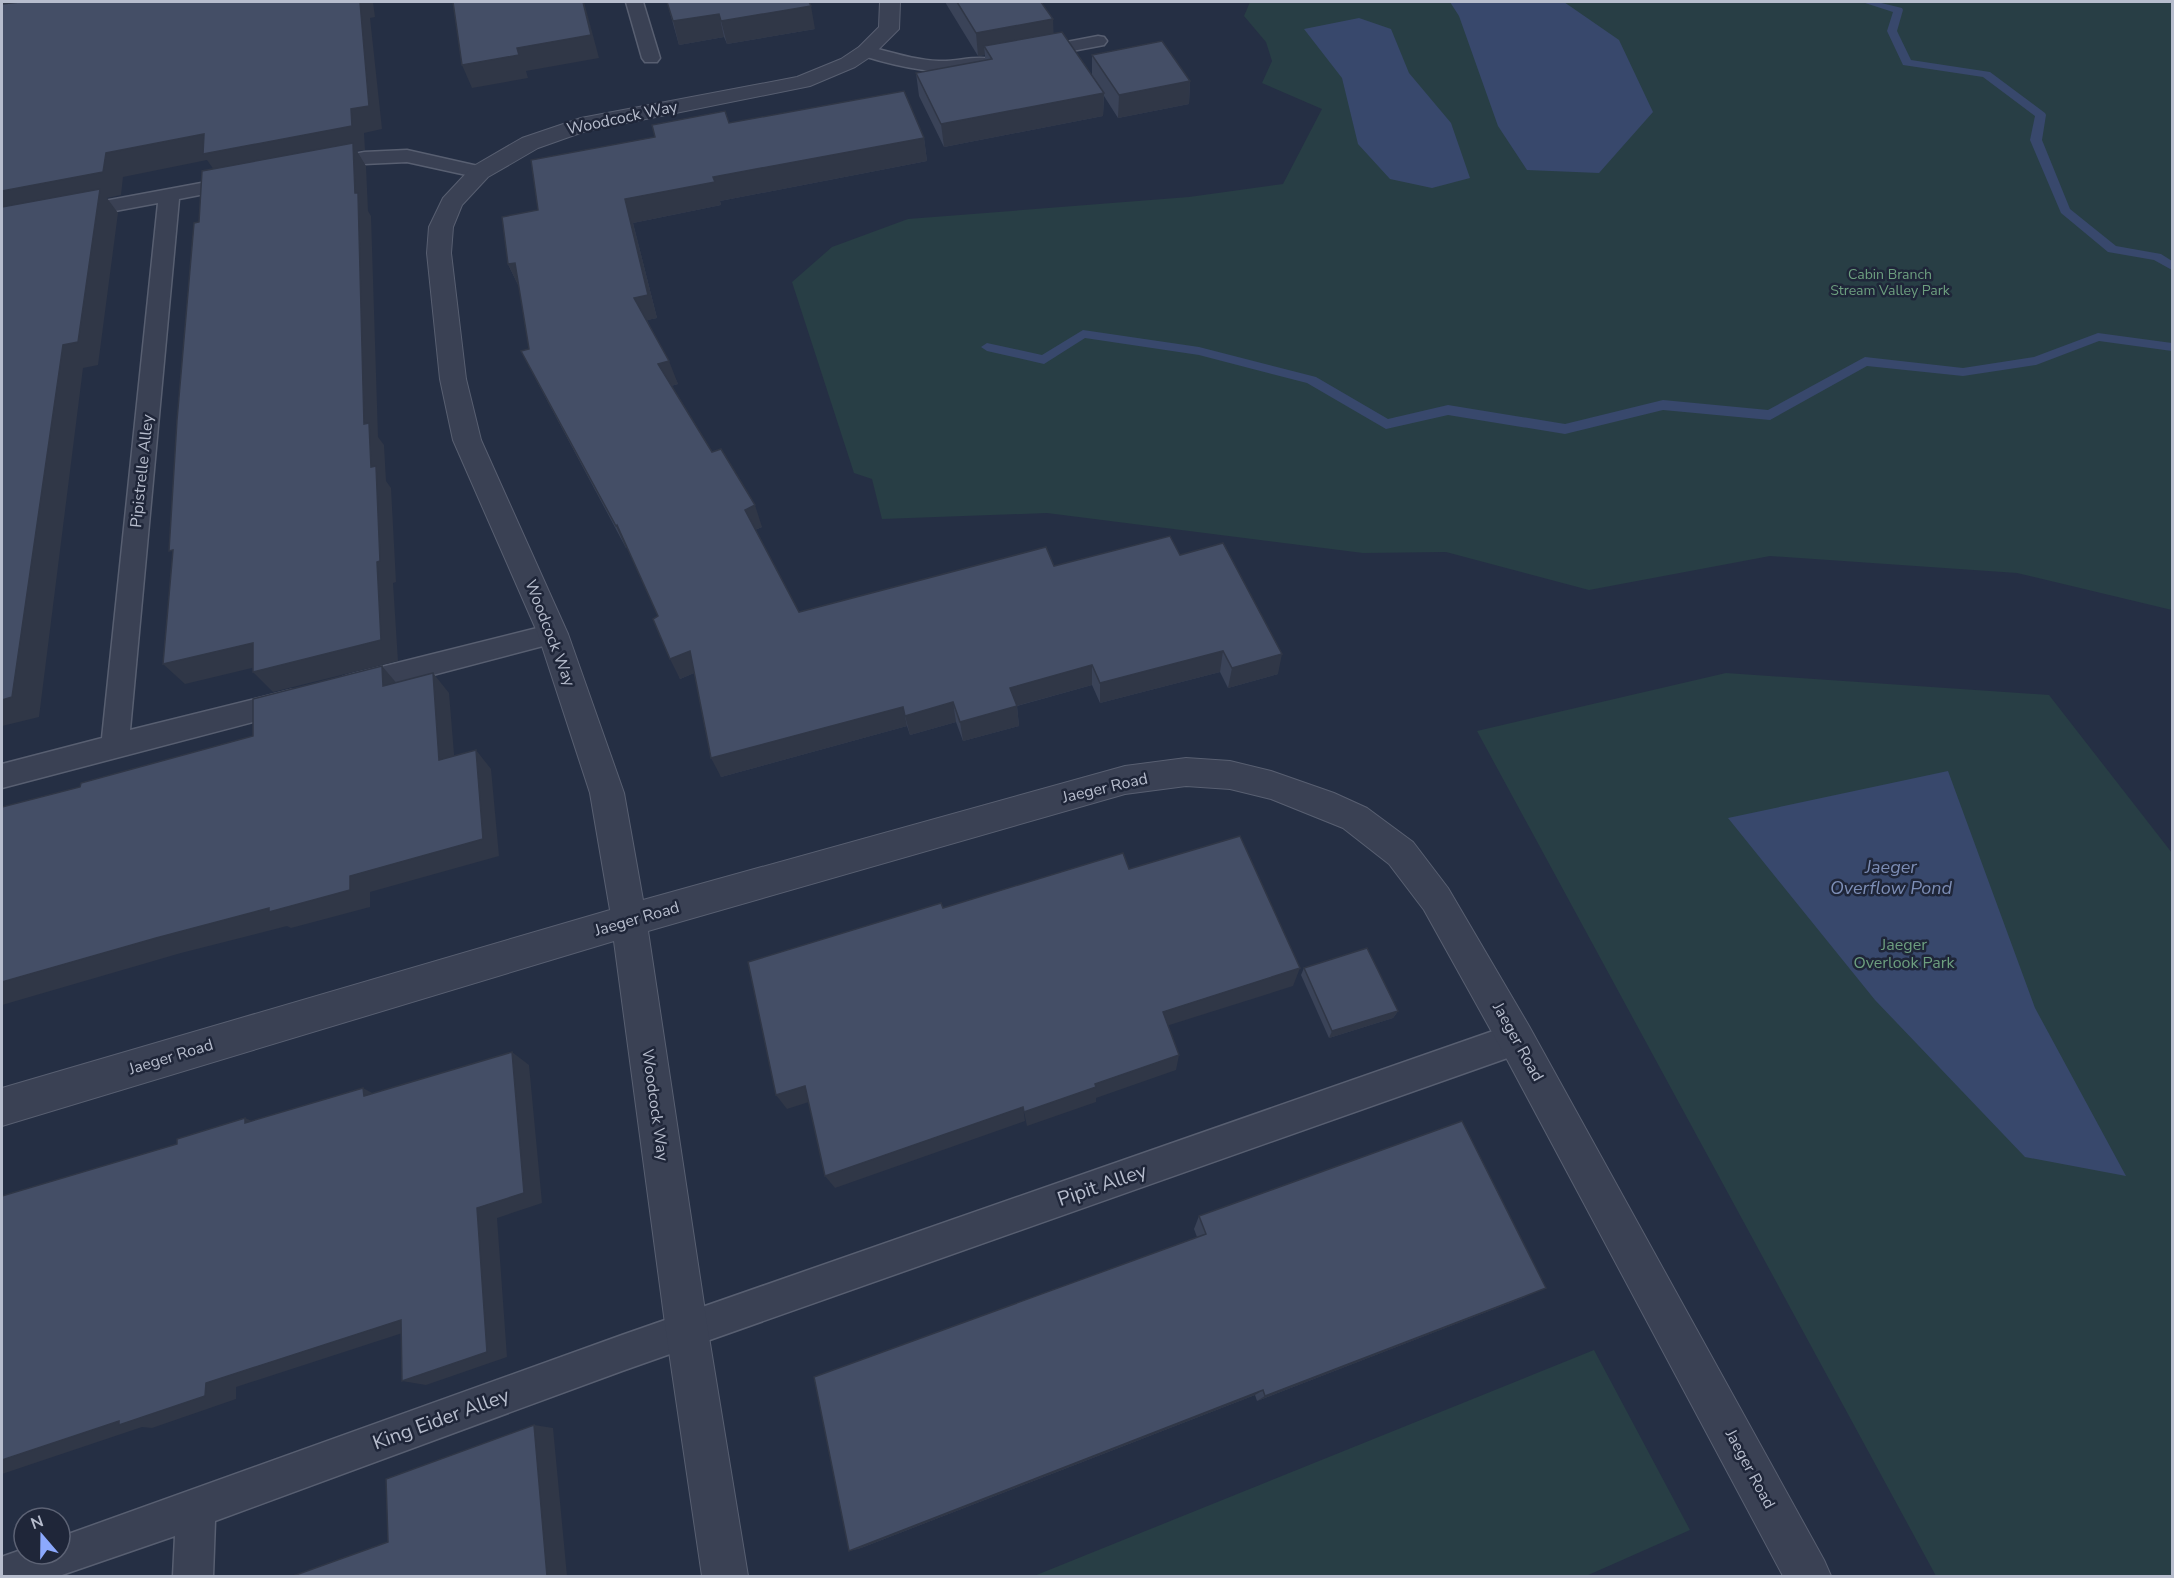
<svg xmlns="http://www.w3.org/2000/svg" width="2174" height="1578" viewBox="0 0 2174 1578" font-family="'Nunito Sans',sans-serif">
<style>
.green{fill:#283e45}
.water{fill:#38486c}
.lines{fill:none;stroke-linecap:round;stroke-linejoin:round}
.stream{fill:#38486c;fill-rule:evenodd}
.lane-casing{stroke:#585f71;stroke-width:3}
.street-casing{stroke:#585f71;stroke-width:2}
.lane{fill:#3a4154;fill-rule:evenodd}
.street{fill:#3a4154;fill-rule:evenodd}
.wall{fill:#3a4358}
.shaded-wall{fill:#303747}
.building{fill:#444e66;stroke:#303747;stroke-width:1.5}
.labels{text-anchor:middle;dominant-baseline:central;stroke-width:5;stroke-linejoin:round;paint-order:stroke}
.far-park-label{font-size:14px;fill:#6d9f7f;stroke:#1f2639}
.street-label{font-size:16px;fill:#b7bdcd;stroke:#1f2639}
.park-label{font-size:16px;fill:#6d9f7f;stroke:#1f2639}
.water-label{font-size:18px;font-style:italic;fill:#7d8eb6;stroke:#1f2639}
.near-street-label{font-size:20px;fill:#b7bdcd;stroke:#1f2639}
</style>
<rect width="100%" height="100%" fill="#252f44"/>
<g class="green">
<path d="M1250,2H2172V610L2017,573L1770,556L1589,590L1446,552L1363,553L1047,513L882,519L872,479L854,473L792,282L832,247L908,219L1189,197L1283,184L1322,109L1262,83L1272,61L1266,42L1244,16Z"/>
<path d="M1726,673L2049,695L2172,853V1576H1936L1477,731Z"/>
<path d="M1594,1350L1690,1530L1586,1576H1034Z"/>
</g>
<g class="water">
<path d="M1450,2H1564L1619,40L1653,112L1599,173L1527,170L1498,126L1459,16Z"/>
<path d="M1359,18L1391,29L1409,73L1451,123L1470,178L1432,188L1390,179L1358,144L1342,78L1304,29Z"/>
<path d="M1948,771L2035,1008L2126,1176L2025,1157L1875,1000L1728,818Z"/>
</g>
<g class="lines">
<g class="stream">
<path d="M1862,2H1877L1902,8L1903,10L1897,31L1911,60L1990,72L2045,113L2046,115L2042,140L2070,209L2116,246L2161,254L2172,261V270L2154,260L2108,252L2061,213L2030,140L2035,116L1983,77L1903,65L1887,31L1893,12Z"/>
<path d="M1083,330L1199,347L1316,377L1388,419L1448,405L1565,424L1663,400L1768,410L1865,357L1963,368L2034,357L2098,333L2172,343V351L2099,341L2036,365L1963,376L1867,366L1770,420L1663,410L1565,434L1448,415L1386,429L1307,383L1199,355L1085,338L1044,364L987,351L981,347L987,343L1042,355Z"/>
</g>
<defs>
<g id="lane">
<path d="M626,2H643L660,58L657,62H645L642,58Z"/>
<path d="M1098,36L1104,37L1107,41L1104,45L1035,58L1029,57L1026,53L1029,49L1035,48Z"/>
<path d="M866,46C891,52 914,60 939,61C956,62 975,55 990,59L993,63L990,67C946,78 902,68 860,55L857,51L860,47Z"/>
<path d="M407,150L487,168L490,172L487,176L480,178L407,162L364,164L323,172L316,170L313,166L316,162L364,152Z"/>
<path d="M239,176L246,178L249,182L246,186L179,199L130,730L291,690L301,693L305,701L301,709L291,712L2,788V764L102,738L158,203L2,232V220Z"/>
<path d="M553,624L562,627L566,634L562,641L353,696L343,693L340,685L343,677L353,674Z"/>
<path d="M1516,1023L1527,1028L1532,1039L1527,1050L1516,1055L622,1371L215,1521L213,1576H173L175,1536L59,1576H2V1557L4,1556L24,1549V1554H60V1537L622,1335Z"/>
</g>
<path id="street" d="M880,2H900L899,29L873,55L855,67L810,86L586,131L538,148L488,177L462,205L453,227L451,253L466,379L481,440L568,634L624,793L643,900L1125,766L1186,758L1230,761L1271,771L1334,793L1367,808L1413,842L1448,888L1529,1026L1824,1560L1831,1576H1783L1503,1052L1424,910L1389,864L1343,828L1271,799L1230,789L1186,786L1125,794L648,931L708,1331L748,1576H702L666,1331L614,941L2,1126V1088L610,910L590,793L538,634L453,440L440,379L427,253L429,227L443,198L472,167L522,138L581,118L797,77L841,59L859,47L879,27Z"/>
</defs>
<use href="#lane" class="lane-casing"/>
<use href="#street" class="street-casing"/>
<use href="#lane" class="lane"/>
<use href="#street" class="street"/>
</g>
<g class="wall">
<path d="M667,2L815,29L727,44L724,37L679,45Z"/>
<path d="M945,2H1041L1053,19V33L1092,75V55L1190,81L1189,104L1118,118L1104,96L1103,116L944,147L919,96L916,73L985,60V55L978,56Z"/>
<path d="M729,123L924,138L927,161L720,201L721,205L633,223L657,318L647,320L678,384L671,386L712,452L762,527L755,530L799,612L1054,566L1180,555L1278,674L1228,688L1220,672L1100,703L1092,685L1017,706L1019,726L963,741L956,722L910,735L907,726L721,777L694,673L680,679L658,616L627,547L626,548L533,374L521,351L529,349L519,287L508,264L538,210Z"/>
<path d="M1304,968L1398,1011L1393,1018L1329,1038L1301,975Z"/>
<path d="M1199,1216L1525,1297L1257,1401L1255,1395L861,1548L849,1551L1197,1237L1194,1229Z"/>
</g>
<g class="shaded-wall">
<path d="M360,2H373L375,17L370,18L382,129L364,133L365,150L357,151L366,166L368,211L371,216L378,437L384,445L386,481L391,488L396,582L393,583L398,661L273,692L253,672L371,467L219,177L207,160L123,177L121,195L107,198L118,213L98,365L83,368L39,717L2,726V700L63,345L2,218V191L106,153L204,134L351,109Z"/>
<path d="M583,2H584L599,58L526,71L528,78L472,88L462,65L517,48Z"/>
<path d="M811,6L815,29L727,44L721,21Z"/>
<path d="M719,14L724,37L679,45L673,21Z"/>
<path d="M1053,19L1054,42L984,46L985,55L978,56L976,33Z"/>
<path d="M1190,81L1189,104L1118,118L1119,95Z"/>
<path d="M1104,93L1103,116L944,147L941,124Z"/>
<path d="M924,138L927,161L720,201L721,205L633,223L657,318L643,321L634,298L625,199L713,177Z"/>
<path d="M515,263L519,287L508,264Z"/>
<path d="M669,361L678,384L667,387L658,364Z"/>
<path d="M755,505L762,527L752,531L745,510Z"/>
<path d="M617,525L628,547L626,548L616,526Z"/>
<path d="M253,643L273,663L185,684L163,664Z"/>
<path d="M690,651L699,671L680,679L670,659Z"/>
<path d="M1223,651L1220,672L1100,703V683Z"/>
<path d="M1282,654L1278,674L1228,688L1232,668Z"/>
<path d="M1092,665V685L1012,707L1010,688Z"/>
<path d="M382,666L399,686H383Z"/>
<path d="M433,673L449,693L456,778L439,760Z"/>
<path d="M953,702L956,722L910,735L905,716Z"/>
<path d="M1017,706L1019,726L963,741L960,722Z"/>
<path d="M903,707L907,726L721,777L711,758Z"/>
<path d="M476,750L491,769L499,856L370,892V907L291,928L287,926L181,953L2,1005V982L350,876Z"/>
<path d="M1300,968L1293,986L1160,1028L1163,1012Z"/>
<path d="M1398,1011L1393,1018L1329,1038L1332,1031Z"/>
<path d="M512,1052L529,1065L542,1203L497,1218L507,1357L426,1385L402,1381L477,1208Z"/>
<path d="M1179,1055L1176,1070L1096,1098V1102L1027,1126L1024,1112L1095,1084Z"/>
<path d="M805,1086L815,1100L787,1109L776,1095Z"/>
<path d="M363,1088L385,1100L364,1096Z"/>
<path d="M1023,1107L1025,1121L835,1188L825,1176Z"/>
<path d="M245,1118L271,1129L245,1123Z"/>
<path d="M1546,1288L1525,1297L1257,1401L1265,1396Z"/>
<path d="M401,1320L424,1326L236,1387V1399L152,1428L142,1427L2,1474V1460L206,1383Z"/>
<path d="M1263,1390L1255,1395L861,1548L849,1551Z"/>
<path d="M534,1425L553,1428L567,1576H547Z"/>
</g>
<g class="building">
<path d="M20,2H360L369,106L351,109L352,126L203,154L204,134L106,153L103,172L2,191V4Z"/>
<path d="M453,2H583L591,35L517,48L519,55L462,65Z"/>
<path d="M667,2H809L811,6L721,21L719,14L673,21Z"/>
<path d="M957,2H1041L1053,19L976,33Z"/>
<path d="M1062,32L1104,93L941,124L916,73L992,59L984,46Z"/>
<path d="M1162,41L1190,81L1119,95L1092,55Z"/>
<path d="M904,91L924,138L713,177L715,182L625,199L648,295L634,298L669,361L658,364L712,452L721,449L755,505L745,510L799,612L1046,547L1054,566L1170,536L1180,555L1223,543L1282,654L1232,668L1223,651L1100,683L1092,665L1010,688L1017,706L960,722L953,702L905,716L903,707L711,758L690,651L670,659L653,619L658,616L617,525L616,526L521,351L529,349L515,263L508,264L502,217L538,210L531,160L655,137L652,125L725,111L729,123Z"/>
<path d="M353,143L355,193H358L364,424L369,423L371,467L376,466L380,561L377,562L381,640L253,672V643L163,664L173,550L169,551L177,420L194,223L199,222L202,171Z"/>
<path d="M100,189L78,342L63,345L12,697L2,700V207Z"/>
<path d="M382,666L383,686L433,673L439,760L476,750L483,839L350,876V890L269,912V908L156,938L2,982V807L80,787L81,783L253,736V699Z"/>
<path d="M1240,836L1300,968L1163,1012L1179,1055L1095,1084L1096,1087L1024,1112L1023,1107L825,1176L805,1086L776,1095L748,962L941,903L943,908L1123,853L1129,869Z"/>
<path d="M1367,948L1398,1011L1332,1031L1304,968Z"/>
<path d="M512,1052L524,1193L477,1208L487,1352L402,1381L401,1320L206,1383L205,1396L119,1425V1421L2,1460V1196L177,1144V1139L245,1118V1123L363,1088L364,1096Z"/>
<path d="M1462,1121L1546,1288L1265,1396L1263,1390L849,1551L814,1377L1206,1234L1199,1216Z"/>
<path d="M534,1425L547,1576H293L388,1542L386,1479Z"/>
</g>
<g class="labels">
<g class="far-park-label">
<text x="1890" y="274">Cabin Branch<tspan x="1890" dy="16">Stream Valley Park</tspan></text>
</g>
<g class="street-label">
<text transform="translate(622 118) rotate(-12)">Woodcock Way</text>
<text transform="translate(142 471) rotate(-84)">Pipistrelle Alley</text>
<text transform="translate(550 633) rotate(69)">Woodcock Way</text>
<text transform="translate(1105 788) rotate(-13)">Jaeger Road</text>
<text transform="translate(637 919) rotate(-16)">Jaeger Road</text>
<text transform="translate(1518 1042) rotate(61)">Jaeger Road</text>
<text transform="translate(171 1057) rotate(-17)">Jaeger Road</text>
<text transform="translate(655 1105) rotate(82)">Woodcock Way</text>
<text transform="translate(1750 1469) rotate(62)">Jaeger Road</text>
</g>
<g class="park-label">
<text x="1904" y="945">Jaeger<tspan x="1904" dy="18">Overlook Park</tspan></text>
</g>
<g class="water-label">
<text x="1891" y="867">Jaeger<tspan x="1891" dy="21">Overflow Pond</tspan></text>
</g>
<g class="near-street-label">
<text transform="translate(1102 1185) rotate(-19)">Pipit Alley</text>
<text transform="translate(441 1419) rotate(-20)">King Eider Alley</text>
</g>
</g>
<rect width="2174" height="1578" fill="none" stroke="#b7bdcd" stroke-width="6"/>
<g transform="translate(42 1536) rotate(340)"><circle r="28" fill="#1f2639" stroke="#5c6274" stroke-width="1.5"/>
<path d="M0-4.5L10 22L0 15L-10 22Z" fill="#8ca9fd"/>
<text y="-9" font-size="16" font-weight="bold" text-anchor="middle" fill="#b7bdcd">N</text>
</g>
</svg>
